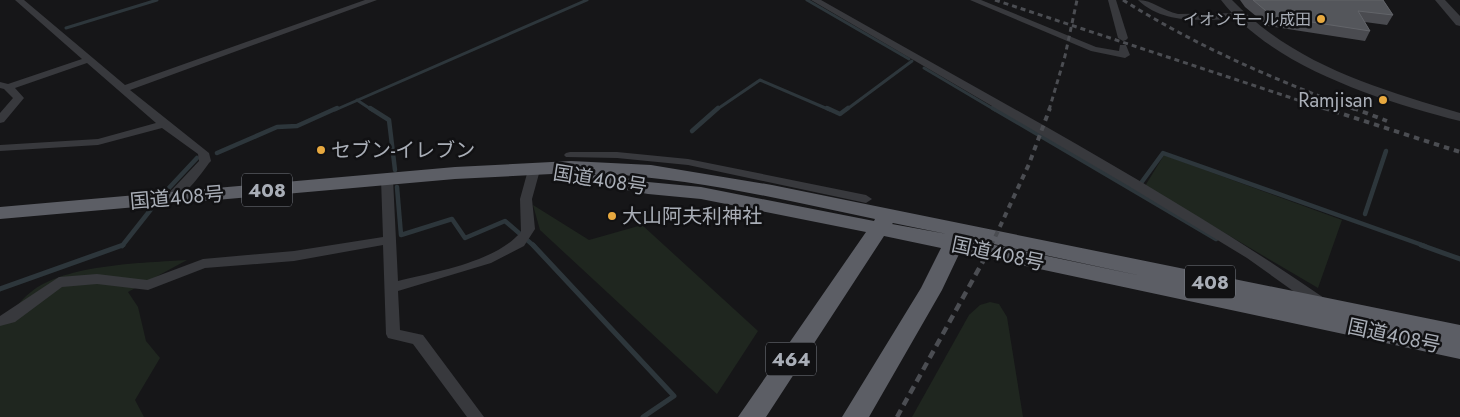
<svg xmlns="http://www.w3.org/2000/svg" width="1460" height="417" viewBox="0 0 1460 417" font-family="Jost,'Noto Sans JP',sans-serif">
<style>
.green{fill:#1f261f}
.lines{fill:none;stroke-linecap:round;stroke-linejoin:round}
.stream-far2{stroke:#2d363b;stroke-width:3}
.stream-far1{stroke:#2d363b;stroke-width:4.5}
.stream{stroke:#2d363b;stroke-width:5}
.minor{fill:#38393d;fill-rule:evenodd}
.tertiary{fill:#38393d;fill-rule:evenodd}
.trunk{fill:#5c5e65;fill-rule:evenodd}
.rail-far2{stroke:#4b4d52;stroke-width:3;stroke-dasharray:5 4;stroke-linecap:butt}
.rail-far1{stroke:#4b4d52;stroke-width:4;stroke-dasharray:5.5 5;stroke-linecap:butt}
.rail{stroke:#4b4d52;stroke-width:4.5;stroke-dasharray:8 5.5;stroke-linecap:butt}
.wall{fill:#4a4b50}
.building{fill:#54565b;stroke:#626469}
.poi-dot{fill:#e8a93f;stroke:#111113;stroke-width:2}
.labels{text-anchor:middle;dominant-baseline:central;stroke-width:5;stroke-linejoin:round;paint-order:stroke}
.far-poi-label{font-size:16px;fill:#a9aeb7;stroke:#111113;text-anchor:end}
.shield{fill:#111113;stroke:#7b7f86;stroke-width:1}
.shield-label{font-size:19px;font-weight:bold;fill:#a9aeb7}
.poi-label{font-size:20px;fill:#a9aeb7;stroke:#111113;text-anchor:start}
.street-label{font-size:20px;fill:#a9aeb7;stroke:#111113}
</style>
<rect width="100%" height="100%" fill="#161618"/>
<g class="green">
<path d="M1164,155L1342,220L1318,288L1145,186Z"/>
<path d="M533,205L589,240L642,225L758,331L717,394L540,230Z"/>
<path d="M187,260L128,292L138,307L146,341L160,358L135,400L144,417H0V326C11,315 19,301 31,292C65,264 144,263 187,260Z"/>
<path d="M990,302L999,304L1007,317L1023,417H912L969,315L980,305Z"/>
</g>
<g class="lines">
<g class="stream-far2">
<path d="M807,0L909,59"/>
<path d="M66,28L157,0"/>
<path d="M924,68L995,110"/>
<path d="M357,100L372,110"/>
<path d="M335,110L587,0"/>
<path d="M716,110L760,80L830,110"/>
<path d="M846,110L912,61"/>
</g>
<g class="stream-far1">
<path d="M370,108L389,120L395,170"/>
<path d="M827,108L840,114L848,108"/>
<path d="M993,108L1216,239"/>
<path d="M692,131L718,108"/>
<path d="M217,153L277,127L297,126L337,108"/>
<path d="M1141,183L1163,153L1425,246"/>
<path d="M397,187L401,235L452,219L465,238L505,221L534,246"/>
<path d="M168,189L197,158"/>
<path d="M1365,214L1386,151"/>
<path d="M122,246L152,208"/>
</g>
<g class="stream">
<path d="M533,245L674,396L643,417"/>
<path d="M1421,245L1460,259"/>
<path d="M0,289L123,245"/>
</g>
<g class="minor">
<path d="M15,0H24L125,85L365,0H377L130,90L209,153L211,161L209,163C201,174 180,204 167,201L165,198L167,195L199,161L198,154L162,128L98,145L0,151V145L98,139L156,123L87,63L15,88L24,98L4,122L0,123V113L13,98L4,89L0,88V82L8,84L82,59Z"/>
<path d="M811,0H821C991,97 1166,189 1327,300L1329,304L1327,308H1317L1247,258L1127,185Z"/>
<path d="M970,0H981L1096,47L1119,51L1120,45H1126L1130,55L1125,58L1091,51Z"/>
<path d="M1108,0H1116L1128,38L1126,40L1123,41L1118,38Z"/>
<path d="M1138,0C1153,0 1163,11 1178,14L1240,13L1244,16L1240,19C1205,19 1165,26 1138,0Z"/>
<path d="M570,152H617L688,159L866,195L872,199L866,203L688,165L617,158L566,157L564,155L566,153Z"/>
<path d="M534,166L540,170L532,199L535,229L524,246L491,263L398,291L400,330L423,335L484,417H467L413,344L388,338L386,334L383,245L294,261L205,268L148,290L97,284L62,287L15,322L0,326V316L59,277L97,274L147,280L203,259L294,251L383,237L381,179L387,175L393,179L398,281C435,272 495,262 521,232L520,199L528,170Z"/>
</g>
<g class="tertiary">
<path d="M1221,0H1232C1295,65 1376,88 1460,113V121C1381,101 1272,67 1221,0Z"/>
<path d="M1435,0H1445L1460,16V26L1456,25Z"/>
</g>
<path class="trunk" d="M571,161L651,165L772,185L1460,325V359L960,252L942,290L869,417H842L921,288L941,248L884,236L766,417H738L866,232L701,199L648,194L599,185L592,183L589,179L596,174L571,173L455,179L0,219V207L455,167ZM605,174C696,179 786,200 875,219L874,221L701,187L648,182ZM893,223L947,234L892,224ZM966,238L1142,276L966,239Z"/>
<g class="rail-far2">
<path d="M995,0L1328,110"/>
<path d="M1123,0C1196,46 1275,80 1356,110"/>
<path d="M1049,110L1065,56L1077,0"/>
</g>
<g class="rail-far1">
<path d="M1324,108L1460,152"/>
<path d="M1353,108L1387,121"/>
<path d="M991,246L1029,164L1050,108"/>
</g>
<path class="rail" d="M897,417L992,245"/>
</g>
<path class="wall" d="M1240,0H1383L1393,15L1387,25L1365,22L1370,31L1365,41L1268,26L1245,7Z"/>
<path class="building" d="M1253,0H1383L1393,15L1358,11L1370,31L1272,16Z"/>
<g class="poi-dot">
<circle cx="1321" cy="19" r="5"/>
<circle cx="1383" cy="100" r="5"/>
<circle cx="321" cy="150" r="5"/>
<circle cx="612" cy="216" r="5"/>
</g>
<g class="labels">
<g class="far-poi-label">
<text x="1311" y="19">イオンモール成田</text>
</g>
<g class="shield">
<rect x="242" y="173.5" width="50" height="33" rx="4"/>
<rect x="1185" y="265.5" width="50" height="33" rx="4"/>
<rect x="766" y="342.5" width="50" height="33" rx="4"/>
</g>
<g class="shield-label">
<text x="267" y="190">408</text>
<text x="1210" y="282">408</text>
<text x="791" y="359">464</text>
</g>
<g class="poi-label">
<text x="1373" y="100" text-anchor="end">Ramjisan</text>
<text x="331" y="150">セブン-イレブン</text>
<text x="622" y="216">大山阿夫利神社</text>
</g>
<g class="street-label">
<text transform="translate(600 180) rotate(9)">国道408号</text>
<text transform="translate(177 198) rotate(-5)">国道408号</text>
<text transform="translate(998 254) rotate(12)">国道408号</text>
<text transform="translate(1394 336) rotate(12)">国道408号</text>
</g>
</g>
</svg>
